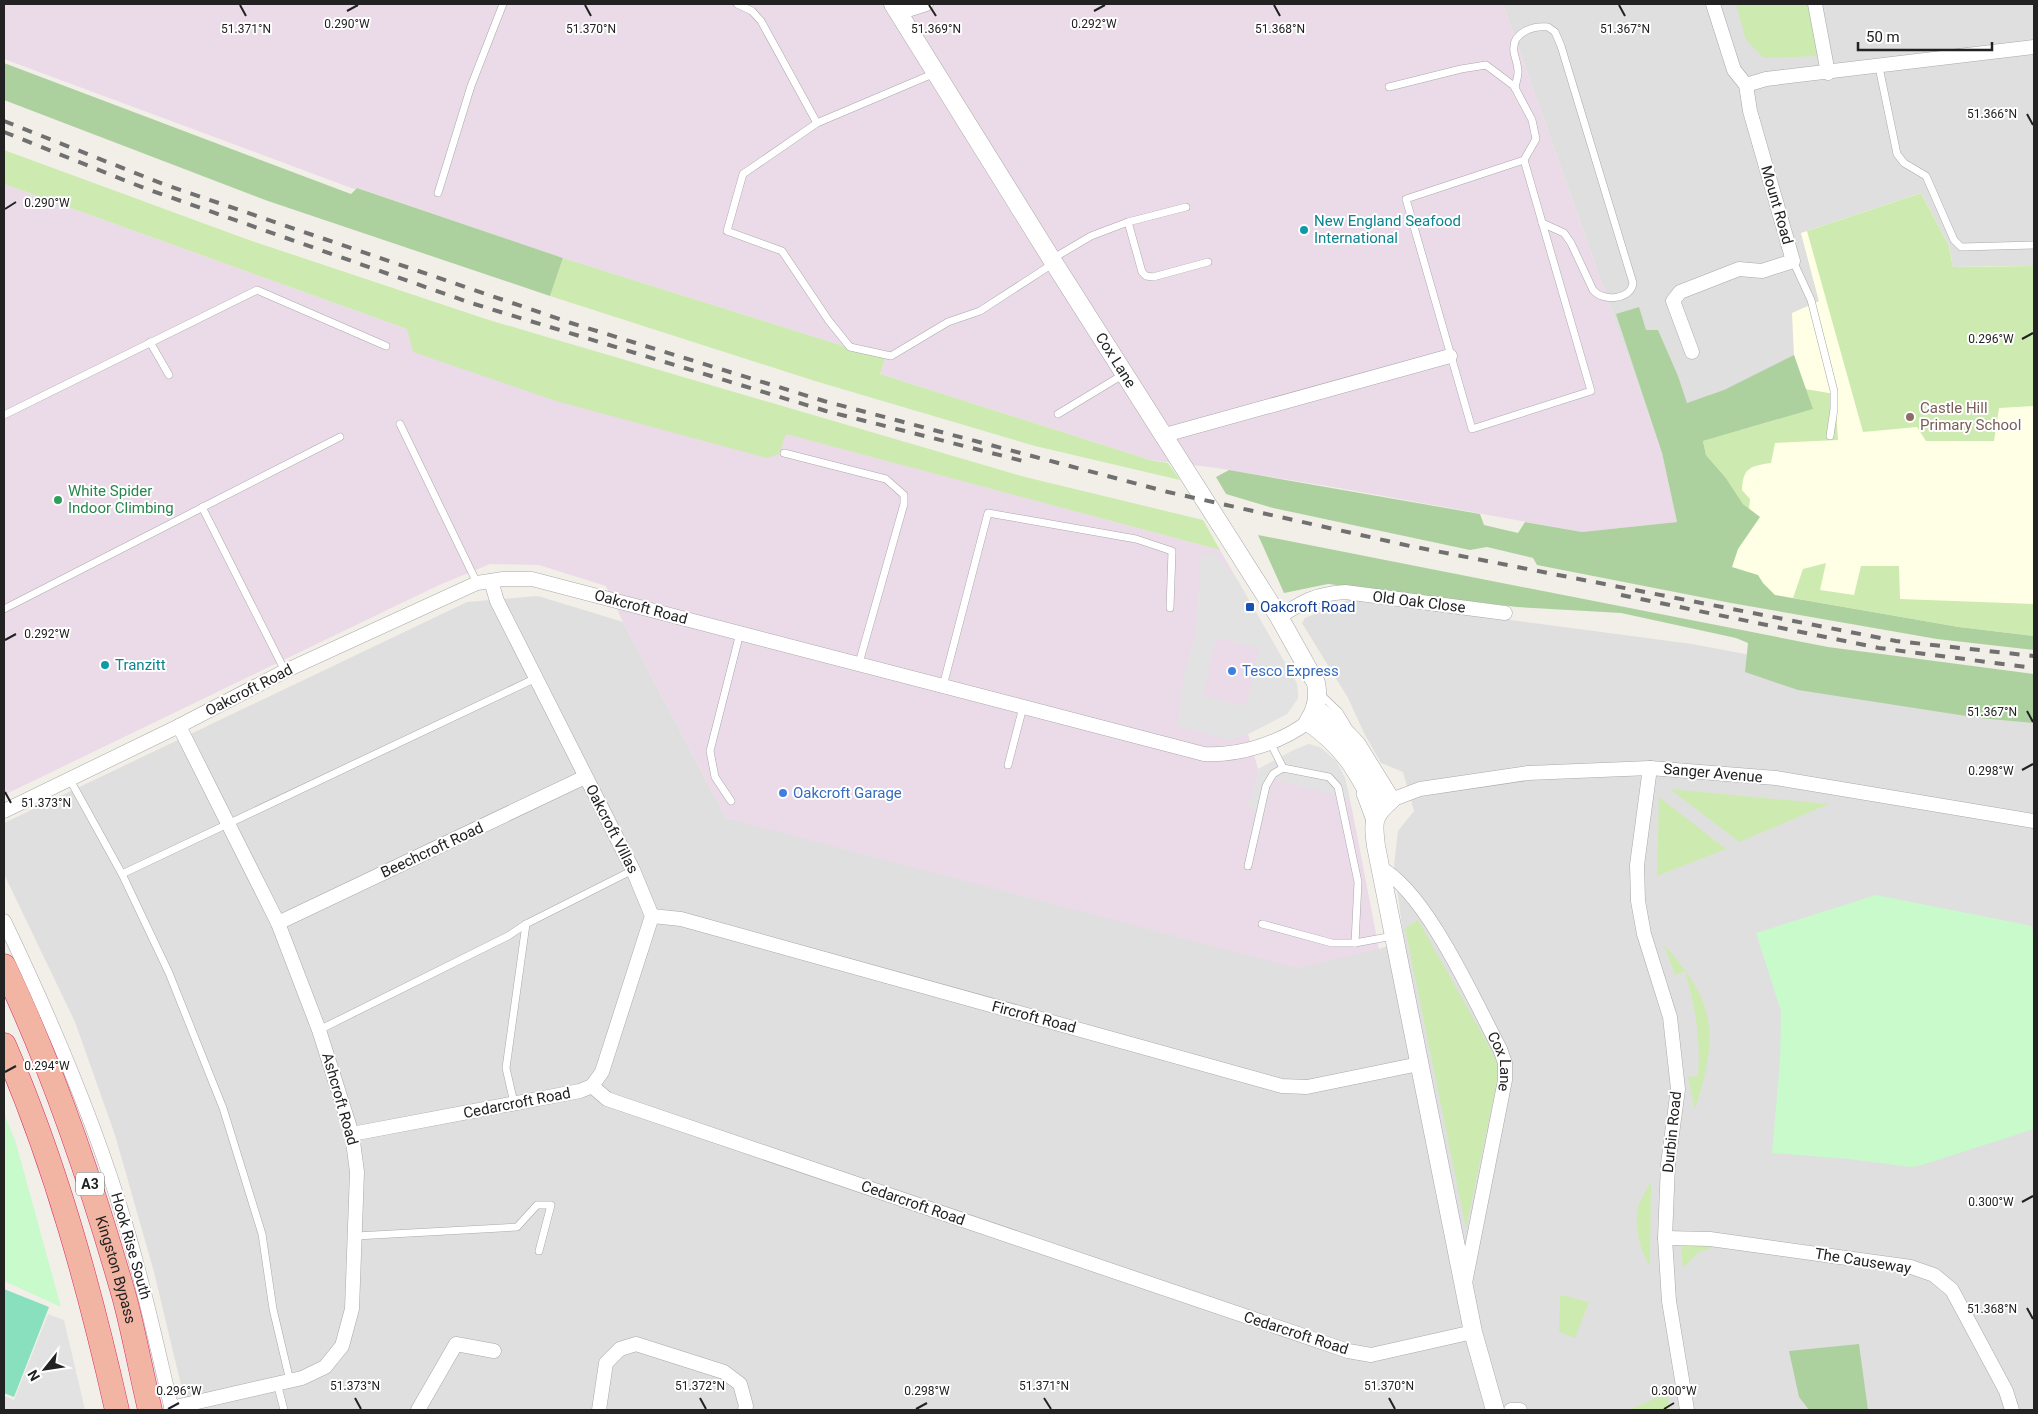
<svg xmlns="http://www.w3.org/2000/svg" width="2038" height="1414" viewBox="0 0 2038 1414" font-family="Roboto,sans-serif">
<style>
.residential{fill:#e0dfdf}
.industrial{fill:#ebdbe8}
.education{fill:#ffffe5}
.grass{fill:#cdebb0}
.forest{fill:#add19e}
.park{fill:#c8facc}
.pitch{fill:#88e0be}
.parking{fill:#e2e2e2;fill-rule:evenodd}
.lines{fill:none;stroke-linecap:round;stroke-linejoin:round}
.service-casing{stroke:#a9a9a9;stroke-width:8}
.minor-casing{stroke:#a9a9a9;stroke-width:15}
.tertiary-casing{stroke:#a9a9a9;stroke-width:19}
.trunk-casing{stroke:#dc2a67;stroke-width:25}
.service{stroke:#fff;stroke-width:7}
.minor{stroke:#fff;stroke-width:14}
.tertiary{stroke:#fff;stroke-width:18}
.trunk{stroke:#f2b4a3;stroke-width:24}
.rail{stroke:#707070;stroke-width:4;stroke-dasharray:10 10;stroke-linecap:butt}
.ticks{fill:none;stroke:#222;stroke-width:2}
.culture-dot{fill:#0f9aa8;stroke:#fff;stroke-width:2}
.education-dot{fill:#8d6e63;stroke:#fff;stroke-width:2}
.leisure-dot{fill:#2e9e5b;stroke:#fff;stroke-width:2}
.transit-dot{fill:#1a4fb4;stroke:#fff;stroke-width:2}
.shop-dot{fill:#3f7fe0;stroke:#fff;stroke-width:2}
.labels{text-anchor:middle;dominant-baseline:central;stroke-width:4;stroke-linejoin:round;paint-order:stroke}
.shield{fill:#fff;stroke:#646464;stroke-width:1}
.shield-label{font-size:14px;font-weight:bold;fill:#222}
.street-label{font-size:15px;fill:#222;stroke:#fff}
.culture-label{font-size:15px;fill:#0d838f;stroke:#fff;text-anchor:start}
.education-label{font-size:15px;fill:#785e54;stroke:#fff;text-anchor:start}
.leisure-label{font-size:15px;fill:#27864d;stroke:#fff;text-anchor:start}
.transit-label{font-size:15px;fill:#164399;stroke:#fff;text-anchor:start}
.shop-label{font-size:15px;fill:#366cbe;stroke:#fff;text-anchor:start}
.ticks-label{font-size:12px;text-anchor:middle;fill:#222;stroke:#fff;stroke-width:4;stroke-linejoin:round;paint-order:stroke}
</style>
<rect width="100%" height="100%" fill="#f2efe9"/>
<g class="residential">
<path d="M1502,4H2034V266L1952,267L1949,246L1801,233L1819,301L1813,409L1662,453L1505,10Z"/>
<path d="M538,596L623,622L726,818L1379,949L1404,941L1394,865L1398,831L1414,811L1403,772L1381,763L1364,733L1348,698L1302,623L1305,618L1351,599L1692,644L2034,708V1410H187L154,1272L115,1135L75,1022L4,874V823L467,602Z"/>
</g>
<g class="industrial">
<path d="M4,4H1502L1505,10L1662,453L1677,522L1582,532L1339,488L1217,468L1150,460L880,374L885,359L563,258L358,188L354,189L4,59Z"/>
<path d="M4,184L435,339L1220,550L1297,684L1298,698L1287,714L1248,734L1258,769L1294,750L1309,744L1321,748L1336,761L1345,778L1352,809L1379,949L1297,968L726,818L623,622L606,586L539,565L490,564L437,586L4,795Z"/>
</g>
<path class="education" d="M1921,193L1949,246L1953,267L2034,266V642L1731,603L1662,453L1812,409L1794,355L1792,313L1819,301L1801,233Z"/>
<g class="grass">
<path d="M1736,4H1809L1818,56L1764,58L1746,40Z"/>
<path d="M4,150L249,240L489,320L1021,476L1203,520L1220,550L786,434L779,454L767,458L556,401L413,352L407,329L4,184Z"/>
<path d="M1921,193L1949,246L1953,267L2034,266V406L1999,408L1994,441H1926L1917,427L1863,432L1807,231Z"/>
<path d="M563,258L885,359L880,374L1150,460L1168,463L1180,480L1035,446L815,381L550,296Z"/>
<path d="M1805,389L1835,394L1838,440L1775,443L1771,463C1750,466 1743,468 1742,490L1750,499L1749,509L1743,504L1726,478L1706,455L1703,441L1812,409Z"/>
<path d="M1826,563L1820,590L1854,595L1861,566H1899L1900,599L2034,604V636L1959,627L1793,598L1803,569Z"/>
<path d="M1670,789L1829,804L1739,842Z"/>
<path d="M1659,797L1726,849L1657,876Z"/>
<path d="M1418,920L1498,1062L1499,1072L1466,1228L1405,928Z"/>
<path d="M1664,945C1718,1004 1718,1036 1695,1110L1688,1077L1698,1076C1701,1040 1695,1006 1685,971L1675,975Z"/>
<path d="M1651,1182L1650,1266C1640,1252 1634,1224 1638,1207C1640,1198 1647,1190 1651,1182Z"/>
<path d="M1682,1244L1719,1245L1698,1253L1683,1268L1681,1249Z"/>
<path d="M1560,1295L1589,1302L1575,1338L1559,1332Z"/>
<path d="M1667,1393L1670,1410H1629Z"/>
</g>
<g class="forest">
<path d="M4,63L351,194L357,188L563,258L550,296L268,201L4,100Z"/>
<path d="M1639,307L1646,330H1658L1678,376L1687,403L1724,390L1794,355L1813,409L1703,441L1706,455L1726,478L1743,504L1760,517L1738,549L1732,567L1758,575L1763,583L1775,595L1959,627L2034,636V650L1937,639L1731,603L1537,565L1533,558L1487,547L1470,550L1273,508L1226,494L1216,477L1229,470L1480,514L1484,525L1518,533L1525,522L1582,532L1677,522L1662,453L1616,314Z"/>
<path d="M1258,535L1828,647L2034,674V723L1979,718L1798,690L1745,672L1748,643L1736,638L1621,613L1517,607L1328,584L1284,593Z"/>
<path d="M1859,1344L1868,1410H1809L1799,1397L1789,1351Z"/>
</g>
<g class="park">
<path d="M1876,895L2032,926L2034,946V1129L1922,1165L1911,1167L1849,1159L1772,1153L1780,1061L1781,1011L1756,933Z"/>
<path d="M4,1113L16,1143L61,1307L4,1281Z"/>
</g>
<path class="pitch" d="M4,1289L49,1307L14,1397L4,1393Z"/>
<g class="parking">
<path d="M1201,553L1216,555L1237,579L1297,684L1298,698L1287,714L1248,734L1230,740L1177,726L1181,689L1196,631ZM1216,638L1259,648L1246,706L1203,696Z"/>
<path d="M1309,744L1321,748L1336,761L1345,778L1350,799L1273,779L1265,813L1248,808L1258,770L1294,750Z"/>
<path d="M48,1314L64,1320L85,1410H4V1396L14,1400Z"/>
</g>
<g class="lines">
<defs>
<g id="service">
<path d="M737,4L752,11L761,21L817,123"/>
<path d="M1879,67L1897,154L1904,163L1926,176L1954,240L1961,247L2034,245"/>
<path d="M935,73L817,123L743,174L727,231L782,251L829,321L850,347L891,356L948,322L980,311L1054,263"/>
<path d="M1389,87L1461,69L1486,65L1514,86L1532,120L1536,139L1524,160"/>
<path d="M1515,88C1516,82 1518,77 1518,72C1518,65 1515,58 1514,52C1511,32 1533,26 1548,27L1555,32L1561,46L1633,283C1631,300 1603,302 1593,290L1571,243L1564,233L1542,223"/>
<path d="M1524,160L1591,391L1472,429L1406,199Z"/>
<path d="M438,193L471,86L503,4"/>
<path d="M1128,222L1142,272L1146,276L1153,277L1208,262"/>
<path d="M1052,259L1091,236L1128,222L1186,207"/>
<path d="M1793,261L1811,300L1834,391V409L1830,436"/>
<path d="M150,342L169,375"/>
<path d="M1058,414L1124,374"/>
<path d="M4,415L257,290L386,346"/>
<path d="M400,424L477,583"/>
<path d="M784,453L886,479L904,495V504L859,663"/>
<path d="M202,507L285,671"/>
<path d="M4,609L340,437"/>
<path d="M943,686L988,513L1136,539L1172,551L1170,608"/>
<path d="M1320,694L1339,712L1347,725"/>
<path d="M1270,742L1283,768L1329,777L1338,787L1358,882L1355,943"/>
<path d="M1008,765L1023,707"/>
<path d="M69,778L122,874L169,973L223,1108L262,1234L273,1309L290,1381"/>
<path d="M1360,794L1370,821"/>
<path d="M731,801L715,777L710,751L740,633"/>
<path d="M1248,866L1266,786L1273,774L1283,768"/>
<path d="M122,874L536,678"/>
<path d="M1262,924L1332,943H1355L1393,936"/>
<path d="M319,1030L508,936L526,924L633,870"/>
<path d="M514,1103L506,1068L526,924"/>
<path d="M356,1236L517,1227L537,1205H551L539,1251"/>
<path d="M277,1383L284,1410"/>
</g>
<g id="minor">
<path d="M1815,4L1828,73"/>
<path d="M898,13L926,4"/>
<path d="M1746,85L1766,79L2034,47"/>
<path d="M1692,352L1673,301L1680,292L1739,269L1762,271L1793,261L1750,111L1746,85L1734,70L1713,4"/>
<path d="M1165,435L1450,356"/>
<path d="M1279,617C1304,601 1315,594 1345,592L1505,613"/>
<path d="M1650,768L1637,865L1638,901L1644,934L1670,1017L1678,1089L1668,1164L1665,1238L1669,1301L1687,1410"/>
<path d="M1391,800L1420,789L1528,773L1650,768L1776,778L2034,821"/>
<path d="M4,811L179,726L285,671L477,583L503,579H532L1204,754C1239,756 1280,743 1308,722"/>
<path id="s1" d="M1380,868C1426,891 1475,1002 1500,1049L1505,1063V1080L1465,1283"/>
<path d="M652,916L681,919L1282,1086L1307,1087L1419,1064"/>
<path d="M4,921C51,1019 94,1119 125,1223C144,1285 157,1347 172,1410"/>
<path d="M278,923L585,777"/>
<path d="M592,1086L607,1099L1348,1351L1371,1355L1473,1332"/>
<path d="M352,1134L580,1091L592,1086L602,1072L652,916L633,870L497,601L491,581"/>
<path d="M1665,1238L1710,1239L1911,1267L1934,1275L1952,1290L2006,1391L2012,1410"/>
<path d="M171,1408L302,1378L325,1367L342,1346L352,1309L357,1172L352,1134L319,1030L278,923L179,726"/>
<path d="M418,1410L456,1344L494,1351"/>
<path d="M599,1410L606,1363L620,1349L636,1344L724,1372L740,1384L746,1406L745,1410"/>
<path d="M1511,1410H1520"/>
</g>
<g id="tertiary">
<path id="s2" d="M893,4L1054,263L1279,617L1316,683C1319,697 1316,710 1308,722C1346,748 1357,772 1378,811"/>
<path d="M1315,708L1341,728L1357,745L1391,800C1372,816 1373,822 1376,846L1473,1332L1495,1410"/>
</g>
<g id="trunk">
<path id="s3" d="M4,966C54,1071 92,1184 124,1296C134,1333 141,1372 150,1410"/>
<path d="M4,1045C55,1162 89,1286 117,1410"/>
</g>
</defs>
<use href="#service" class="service-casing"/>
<use href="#minor" class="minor-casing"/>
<use href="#tertiary" class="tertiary-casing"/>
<use href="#trunk" class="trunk-casing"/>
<use href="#service" class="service"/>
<use href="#minor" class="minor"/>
<use href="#tertiary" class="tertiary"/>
<use href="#trunk" class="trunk"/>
<g class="rail">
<path d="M4,121L163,184L571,323L824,401L1168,492L1410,546L1896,641L2034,656"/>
<path d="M4,132L144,188L471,303L826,411L1023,461"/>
<path d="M1621,595L1879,648L2034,668"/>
</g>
</g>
<path class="ticks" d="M240,5L246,16M585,5L591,16M929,5L936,16M1274,5L1280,16M1619,5L1625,16M347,11L358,5M1094,11L1105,5M2027,114L2033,125M5,209L16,202M2022,339L2033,333M5,640L16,634M2027,711L2033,722M2022,770L2033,764M5,792L11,803M5,1072L16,1066M2022,1202L2033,1196M2027,1308L2033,1319M355,1398L361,1409M700,1398L706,1409M1044,1398L1051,1409M1389,1398L1395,1409M168,1409L179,1403M916,1409L927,1403M1664,1409L1674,1403"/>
<g class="culture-dot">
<circle cx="1304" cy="230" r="5"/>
<circle cx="105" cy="665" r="5"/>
</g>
<circle class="education-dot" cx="1910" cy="417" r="5"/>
<circle class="leisure-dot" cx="58" cy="500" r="5"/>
<rect class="transit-dot" x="1245" y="602" width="10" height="10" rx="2.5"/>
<g class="shop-dot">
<circle cx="1232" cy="671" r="5"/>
<circle cx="783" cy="793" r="5"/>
</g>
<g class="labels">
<rect class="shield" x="76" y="1172.5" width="28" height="23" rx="4"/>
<g class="shield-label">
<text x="90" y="1184">A3</text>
</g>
<g class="street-label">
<text transform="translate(1777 205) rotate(74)">Mount Road</text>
<text stroke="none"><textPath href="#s2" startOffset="420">Cox Lane</textPath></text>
<text transform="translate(1419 602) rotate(7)">Old Oak Close</text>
<text transform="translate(641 607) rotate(15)">Oakcroft Road</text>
<text transform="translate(249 690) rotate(-27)">Oakcroft Road</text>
<text transform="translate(1713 773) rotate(5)">Sanger Avenue</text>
<text transform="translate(612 829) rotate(63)">Oakcroft Villas</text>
<text transform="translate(432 850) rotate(-25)">Beechcroft Road</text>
<text transform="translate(1034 1017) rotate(15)">Fircroft Road</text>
<text stroke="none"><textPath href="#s1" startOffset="232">Cox Lane</textPath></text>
<text transform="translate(340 1099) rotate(74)">Ashcroft Road</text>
<text transform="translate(517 1103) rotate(-11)">Cedarcroft Road</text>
<text transform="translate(1672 1132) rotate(-84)">Durbin Road</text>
<text transform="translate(913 1203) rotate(19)">Cedarcroft Road</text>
<text transform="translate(131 1246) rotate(74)">Hook Rise South</text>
<text transform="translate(1863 1261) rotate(9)">The Causeway</text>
<text stroke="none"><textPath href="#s3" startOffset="324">Kingston Bypass</textPath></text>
<text transform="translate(1296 1333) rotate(18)">Cedarcroft Road</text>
</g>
<g class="culture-label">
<text x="1314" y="221">New England Seafood<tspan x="1314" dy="17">International</tspan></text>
<text x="115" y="665">Tranzitt</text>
</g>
<g class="education-label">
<text x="1920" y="408">Castle Hill<tspan x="1920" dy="17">Primary School</tspan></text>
</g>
<g class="leisure-label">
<text x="68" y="491">White Spider<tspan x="68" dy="17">Indoor Climbing</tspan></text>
</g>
<g class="transit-label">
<text x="1260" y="607">Oakcroft Road</text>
</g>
<g class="shop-label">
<text x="1242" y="671">Tesco Express</text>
<text x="793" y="793">Oakcroft Garage</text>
</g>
</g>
<g class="ticks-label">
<text x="347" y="28">0.290°W</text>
<text x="1094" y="28">0.292°W</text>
<text x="246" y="33">51.371°N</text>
<text x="1280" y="33">51.368°N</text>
<text x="591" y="33">51.370°N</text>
<text x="936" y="33">51.369°N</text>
<text x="1625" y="33">51.367°N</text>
<text x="1992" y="118">51.366°N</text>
<text x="47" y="207">0.290°W</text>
<text x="1991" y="343">0.296°W</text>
<text x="47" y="638">0.292°W</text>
<text x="1992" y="716">51.367°N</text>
<text x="1991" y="775">0.298°W</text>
<text x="46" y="807">51.373°N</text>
<text x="47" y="1070">0.294°W</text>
<text x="1991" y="1206">0.300°W</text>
<text x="1992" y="1313">51.368°N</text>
<text x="355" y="1390">51.373°N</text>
<text x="700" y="1390">51.372°N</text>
<text x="1044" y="1390">51.371°N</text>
<text x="1389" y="1390">51.370°N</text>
<text x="179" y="1395">0.296°W</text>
<text x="927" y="1395">0.298°W</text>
<text x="1674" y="1395">0.300°W</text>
</g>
<rect width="2038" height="1414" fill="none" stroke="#222222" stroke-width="10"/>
<g transform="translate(45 1369) rotate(240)" stroke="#ffffff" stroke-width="4" paint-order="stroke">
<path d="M0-4L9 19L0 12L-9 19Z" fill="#222222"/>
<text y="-8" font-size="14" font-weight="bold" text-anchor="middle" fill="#222222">N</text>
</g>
<path d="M1858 42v8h134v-8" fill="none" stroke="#222222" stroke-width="2.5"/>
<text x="1866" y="42" font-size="15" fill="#222222" stroke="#ffffff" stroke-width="4" paint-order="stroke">50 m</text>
</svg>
